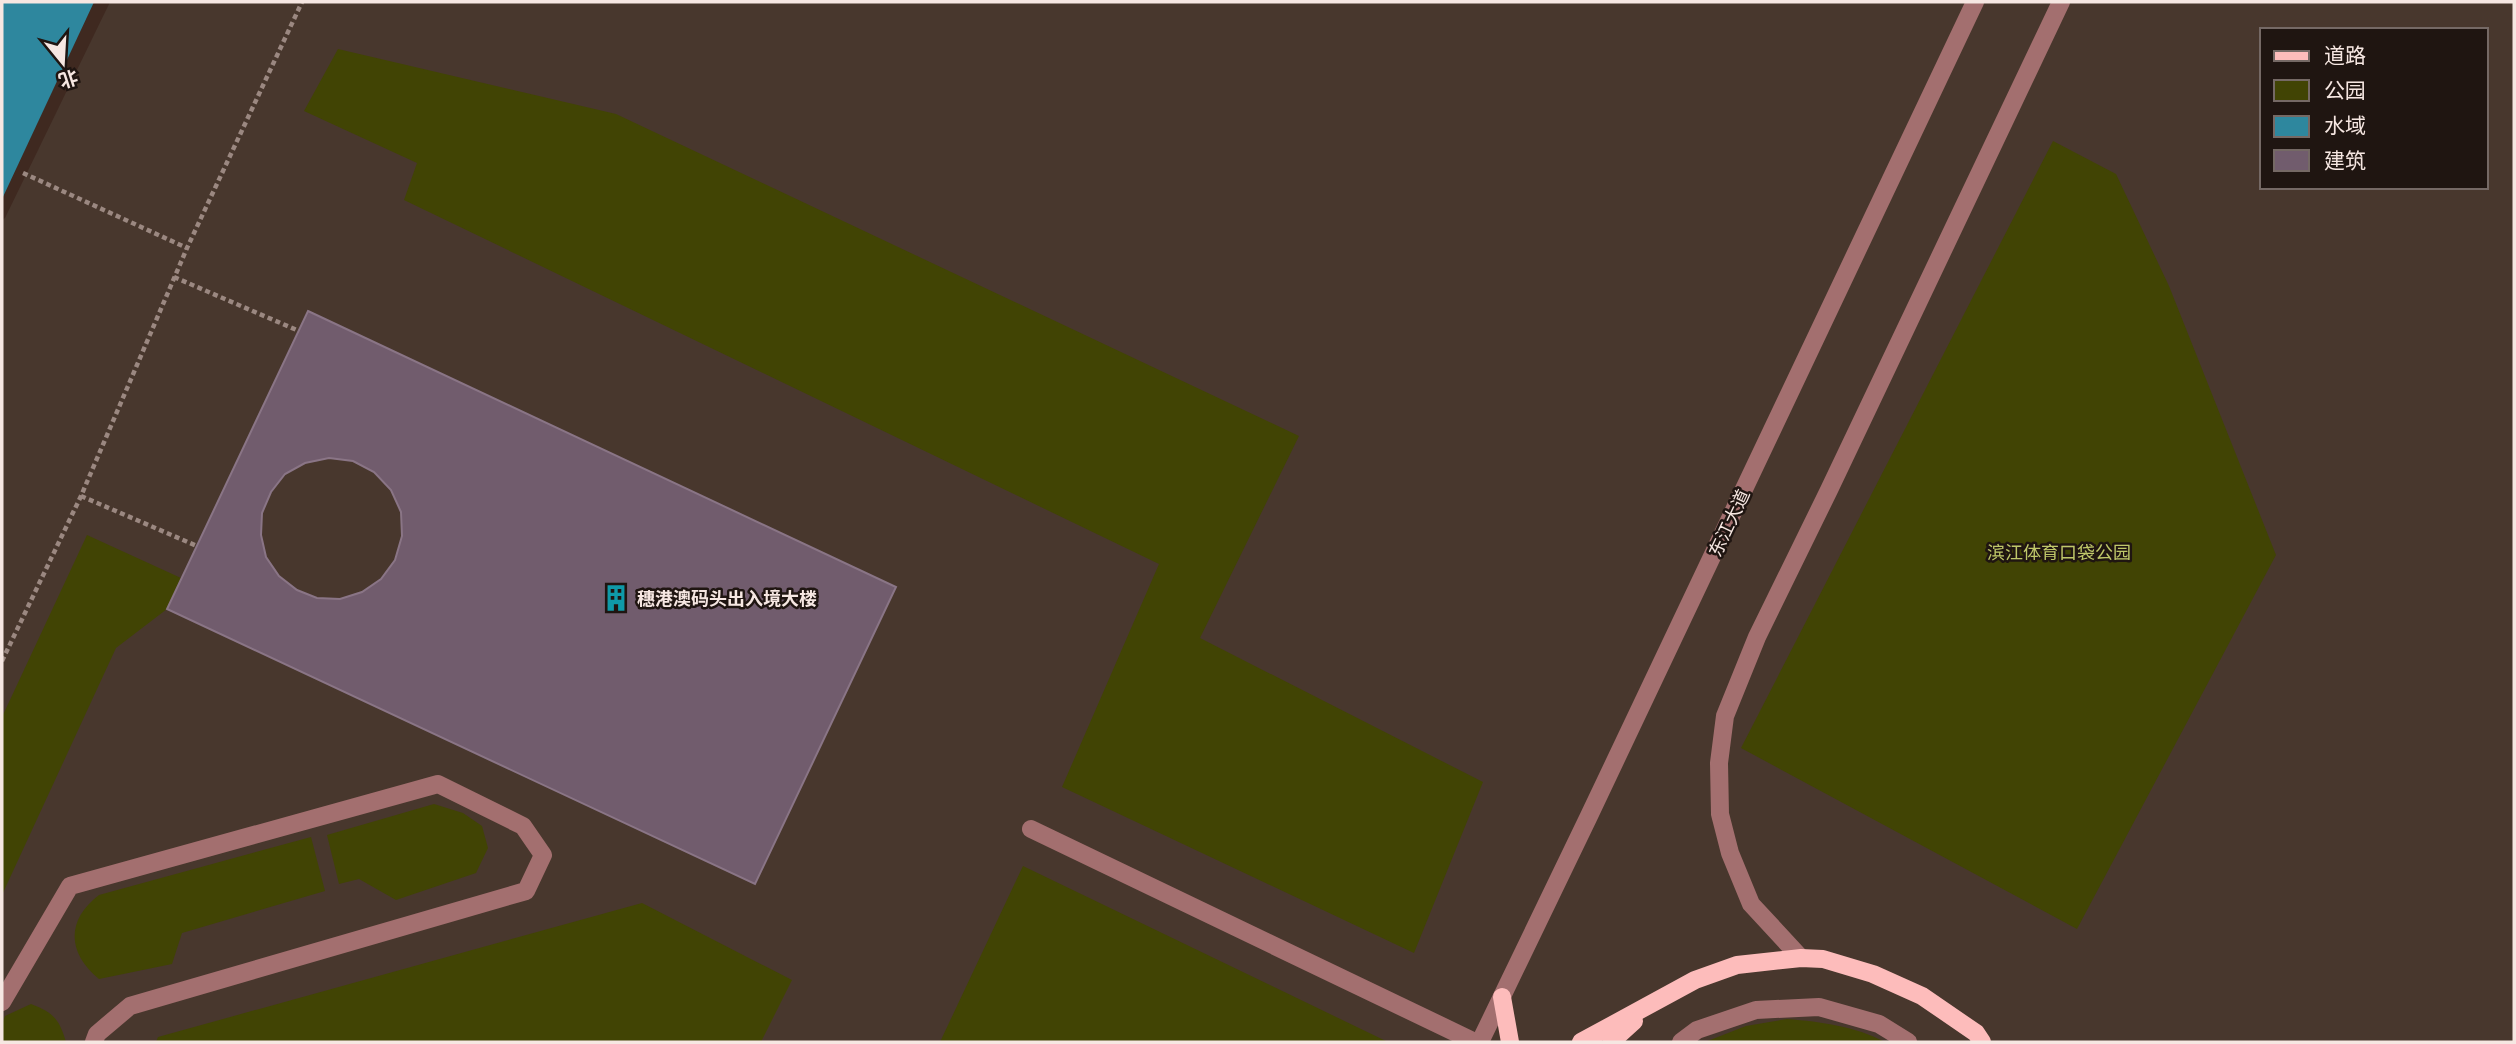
<svg xmlns="http://www.w3.org/2000/svg" width="2516" height="1044" viewBox="0 0 2516 1044" font-family="'PT Sans Narrow','Noto Sans SC',sans-serif">
<style>
.industrial{fill:#48372d;fill-rule:evenodd}
.green{fill:#414404}
.water{fill:#2e879e}
.pier{fill:#3f2920}
.building{fill:#715c6d;stroke:#8a7586;stroke-width:2;fill-rule:evenodd}
.lines{fill:none;stroke-linecap:round;stroke-linejoin:round}
.path{stroke:#9b8881;stroke-width:4.5;stroke-dasharray:5 3.5;stroke-linecap:butt}
.minor{stroke:#a36f6f;stroke-width:18}
.major{stroke:#fdbcbb;stroke-width:18}
.labels{text-anchor:middle;dominant-baseline:central;stroke-width:5;stroke-linejoin:round;paint-order:stroke}
.street-label{font-size:18px;fill:#f6e7e2;stroke:#1f1511}
.park-label{font-size:18px;fill:#bfc769;stroke:#1f1511}
.poi-label{font-size:18px;font-weight:bold;fill:#f6e7e2;stroke:#1f1511;text-anchor:start}
</style>
<rect width="100%" height="100%" fill="#3f2920"/>
<path class="industrial" d="M106,2H2514V1042H2V216ZM2262,30H2486V187H2262Z"/>
<g class="green">
<path d="M338,49L616,114L1299,436L1200,638L1483,782L1414,953L1062,787L1159,564L404,200L417,163L304,111Z"/>
<path d="M2053,141L2116,174L2169,286L2276,555L2077,929L1741,748Z"/>
<path d="M87,535L181,578L167,609L116,648L2,895V717Z"/>
<path d="M434,804L463,813L482,826L488,848L476,873L396,900L359,879L339,884L327,835Z"/>
<path d="M311,837L325,891L182,933L172,964L99,979C67,953 66,920 99,895Z"/>
<path d="M1023,866L1388,1042H940Z"/>
<path d="M642,903L792,980L761,1042H156L158,1037Z"/>
<path d="M31,1004C54,1013 59,1019 66,1042H2V1024L5,1016Z"/>
<path d="M1787,1019C1822,1022 1854,1026 1885,1042H1705L1746,1026Z"/>
</g>
<path class="water" d="M2,2H106L2,216Z"/>
<path class="pier" d="M94,2H110L5,218L2,220V199Z"/>
<path class="building" d="M308,311L896,587L755,884L167,609ZM329,458L353,461L374,472L391,490L401,512L402,536L395,560L381,579L362,592L340,599L317,598L297,590L279,576L266,557L261,535L262,513L271,492L285,474L305,463Z"/>
<g class="lines">
<g class="path">
<path d="M23,173L187,248"/>
<path d="M174,277L299,331"/>
<path d="M81,496L197,546"/>
<path d="M2,661L81,496L187,248L302,2"/>
</g>
<g class="minor">
<path d="M1031,829L1475,1042"/>
<path d="M1801,958L1751,904L1730,853L1720,814L1719,763L1725,716L1757,637L1829,490L2061,2"/>
<path d="M2,1002L70,886L438,784L523,826L543,855L526,891L130,1006L97,1034L94,1042"/>
<path d="M1480,1042L1589,816L1975,2"/>
<path d="M1681,1042L1697,1030L1756,1010L1819,1007L1879,1024L1908,1042"/>
</g>
<g class="major">
<path d="M1502,997L1510,1042"/>
<path d="M1581,1042L1695,980L1737,965L1801,958L1823,959L1873,974L1922,996L1976,1033L1982,1042"/>
<path d="M1611,1042L1634,1021"/>
</g>
</g>
<defs>
<symbol id="building-bare" viewBox="-9 -9 18 18"><path d="M-4-6H4V6H1V3H-1V6H-4ZM-2.5-4.3h1.7v1.8h-1.7ZM.8-4.3h1.7v1.8H.8ZM-2.5-1h1.7V.8h-1.7ZM.8-1h1.7V.8H.8Z" fill="#0f9aa8" stroke="#1f1511" stroke-width="2.5" paint-order="stroke"/></symbol>
</defs>
<g fill-rule="evenodd">
<use href="#building-bare" x="597" y="579" width="38" height="38"/>
</g>
<g class="labels">
<g class="street-label">
<text transform="translate(1729 523) rotate(-65)">东江大道</text>
</g>
<g class="park-label">
<text x="2059" y="552">滨江体育口袋公园</text>
</g>
<g class="poi-label">
<text x="637" y="598">穗港澳码头出入境大楼</text>
</g>
</g>
<rect width="2516" height="1044" fill="none" stroke="#f6e7e2" stroke-width="7"/>
<rect x="2260" y="28" width="228" height="161" fill="#1f1511" stroke="#756965" stroke-width="2"/>
<rect x="2274" y="51" width="35" height="10" fill="#fdbcbb" stroke="#756965" stroke-width="2"/>
<text x="2324" y="63" font-size="21" fill="#f6e7e2">道路</text>
<rect x="2274" y="80" width="35" height="21" fill="#414404" stroke="#756965" stroke-width="2"/>
<text x="2324" y="98" font-size="21" fill="#f6e7e2">公园</text>
<rect x="2274" y="116" width="35" height="21" fill="#2e879e" stroke="#756965" stroke-width="2"/>
<text x="2324" y="133" font-size="21" fill="#f6e7e2">水域</text>
<rect x="2274" y="150" width="35" height="21" fill="#715c6d" stroke="#756965" stroke-width="2"/>
<text x="2324" y="168" font-size="21" fill="#f6e7e2">建筑</text>
<g transform="translate(63 63) rotate(162)" stroke="#1f1511" stroke-width="5" paint-order="stroke">
<path d="M0-5L12 26L0 18L-12 26Z" fill="#f6e7e2"/>
<text y="-10" font-size="19" font-weight="bold" text-anchor="middle" fill="#f6e7e2">北</text>
</g>
</svg>
